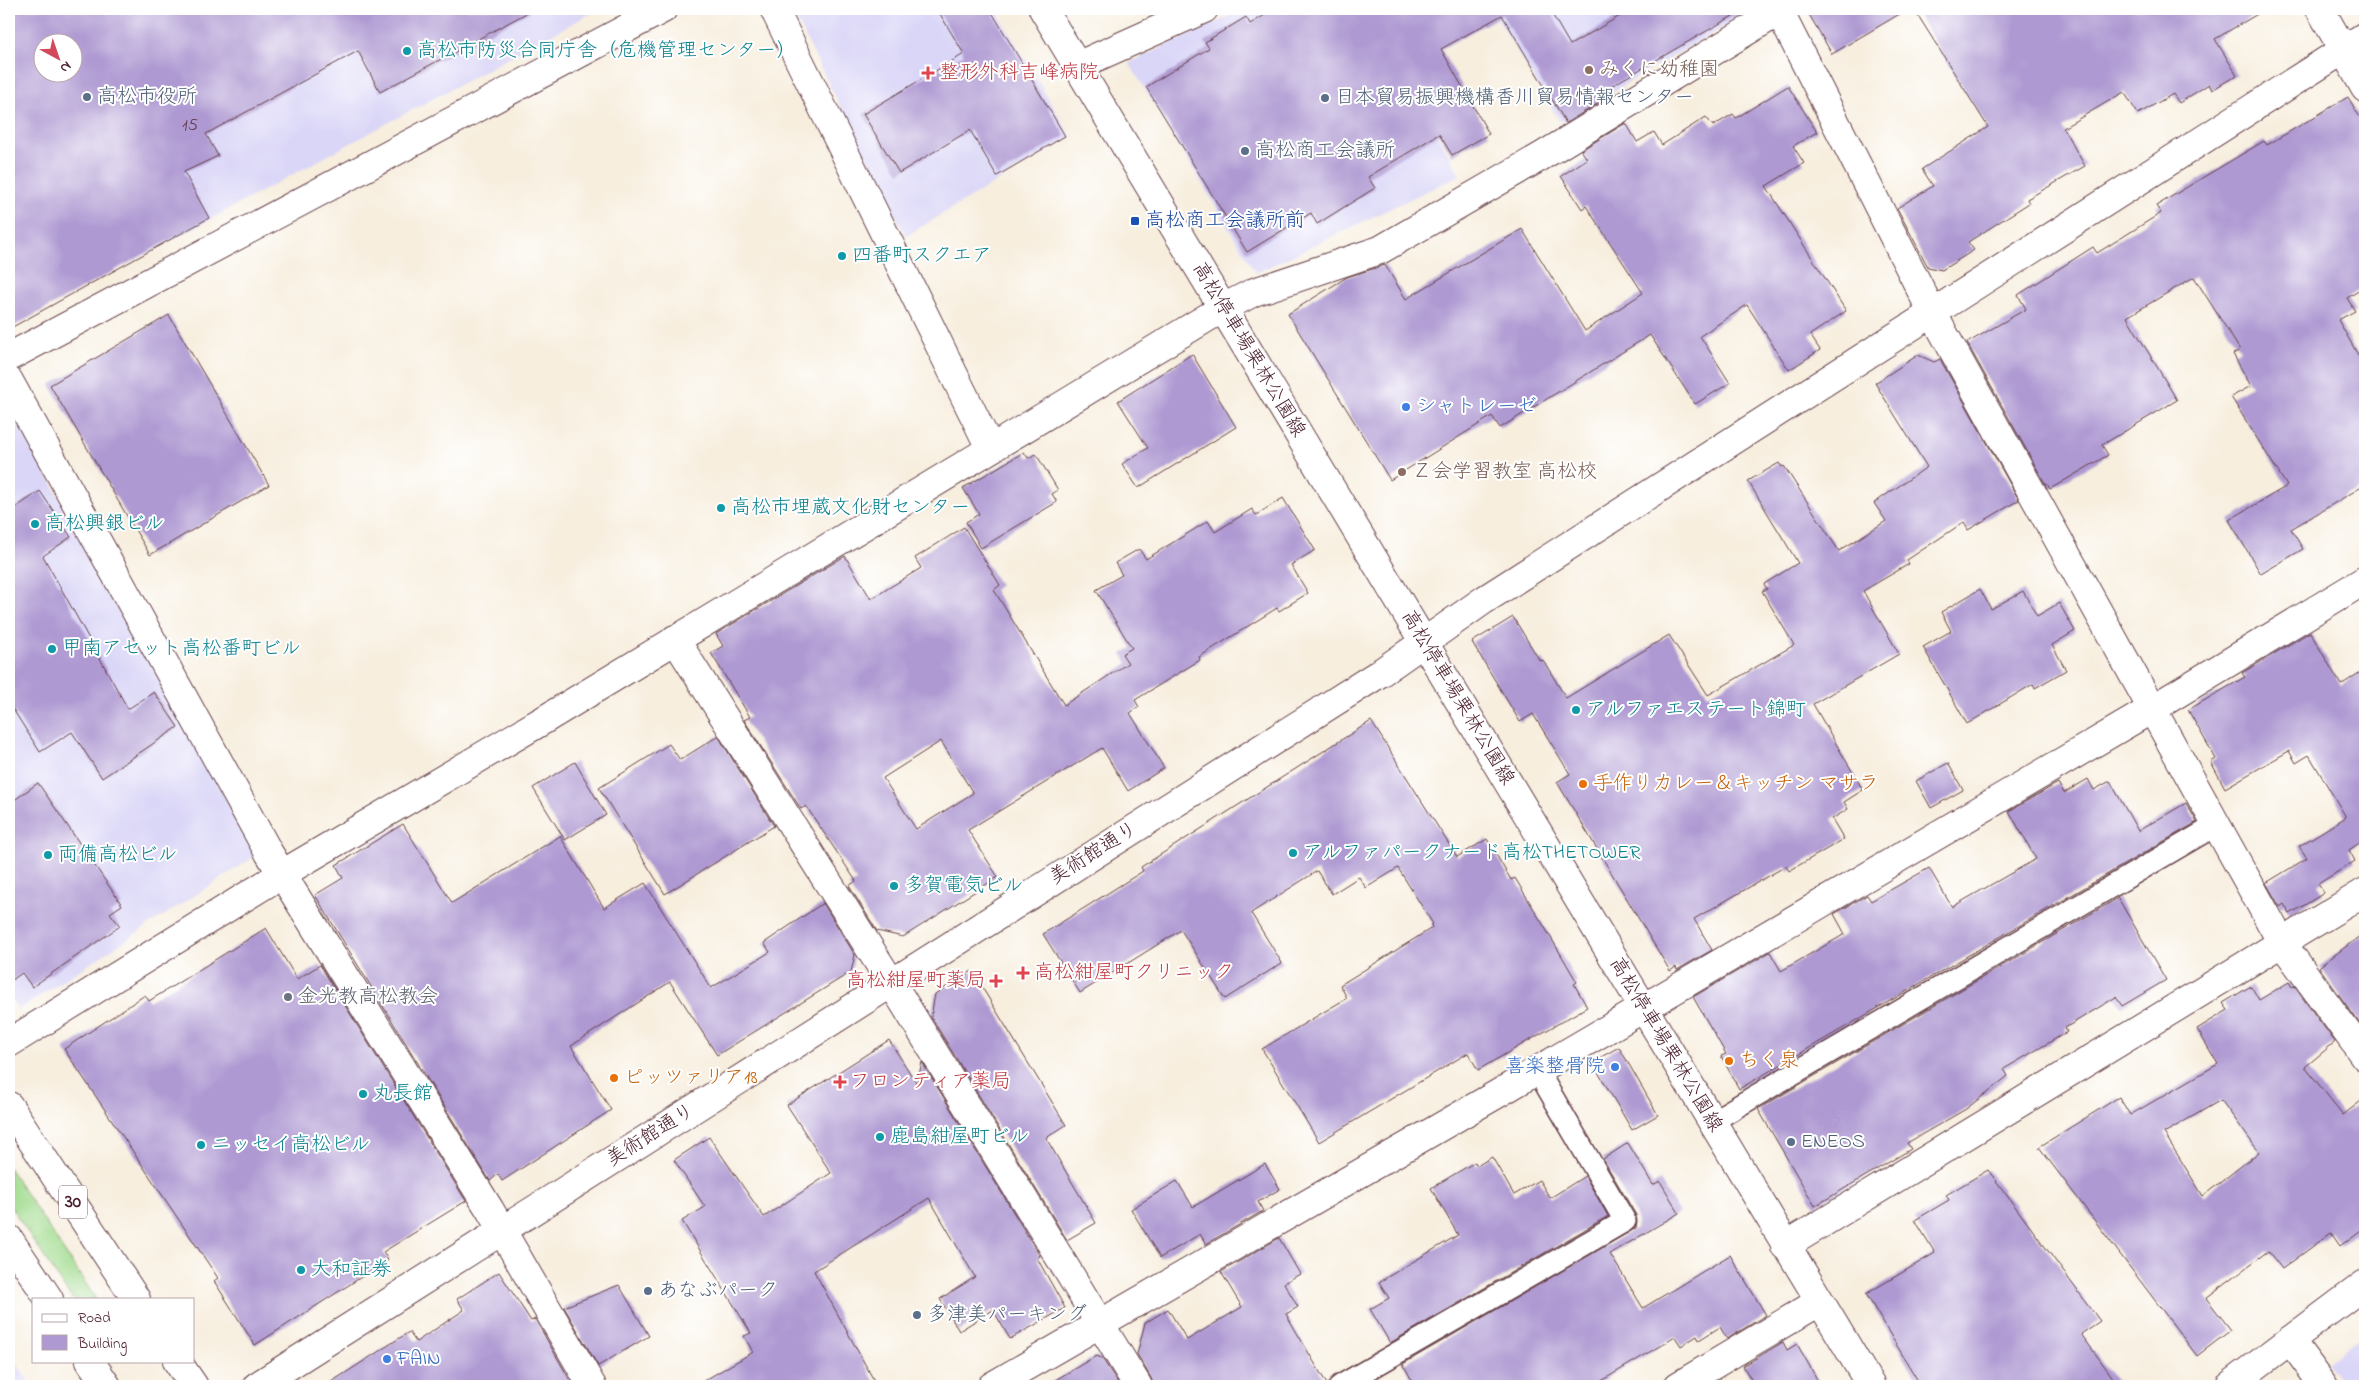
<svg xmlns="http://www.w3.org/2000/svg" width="2374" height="1395" viewBox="0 0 2374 1395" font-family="'Indie Flower','Klee One',sans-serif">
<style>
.built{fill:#dad6f7;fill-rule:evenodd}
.green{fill:#a1db8e;stroke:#767d5c}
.building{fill:#ae99d2;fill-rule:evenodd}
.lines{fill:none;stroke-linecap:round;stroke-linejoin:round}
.service-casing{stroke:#643e46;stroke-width:24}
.minor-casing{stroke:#643e46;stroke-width:30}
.tertiary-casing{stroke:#643e46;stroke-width:30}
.secondary-casing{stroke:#643e46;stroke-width:30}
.trunk-casing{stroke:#643e46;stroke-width:30}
.service{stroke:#fff;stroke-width:21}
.minor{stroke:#fff;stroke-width:28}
.tertiary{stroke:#fff;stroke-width:28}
.secondary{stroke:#fff;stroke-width:28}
.trunk{stroke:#fff;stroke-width:28}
.culture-dot{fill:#0f9aa8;stroke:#fff;stroke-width:2}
.education-dot{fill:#8d6e63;stroke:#fff;stroke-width:2}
.health-dot{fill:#e0444e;stroke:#fff;stroke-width:2}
.service-dot{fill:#5c6f8a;stroke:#fff;stroke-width:2}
.transit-dot{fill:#1a4fb4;stroke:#fff;stroke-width:2}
.shop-dot{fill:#3f7fe0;stroke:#fff;stroke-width:2}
.food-dot{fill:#e8710a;stroke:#fff;stroke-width:2}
.worship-dot{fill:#6b7280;stroke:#fff;stroke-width:2}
.labels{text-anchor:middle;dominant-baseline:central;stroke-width:4;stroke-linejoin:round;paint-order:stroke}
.number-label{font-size:18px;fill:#633e55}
.shield{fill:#fff;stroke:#80626b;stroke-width:1}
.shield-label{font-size:19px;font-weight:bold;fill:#4a1f2b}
.culture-label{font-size:20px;fill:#0d838f;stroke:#fff;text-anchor:start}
.education-label{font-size:20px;fill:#785e54;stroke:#fff;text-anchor:start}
.health-label{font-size:20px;fill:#be3a42;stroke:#fff;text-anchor:start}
.service-label{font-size:20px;fill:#4e5e75;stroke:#fff;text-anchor:start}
.transit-label{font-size:20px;fill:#164399;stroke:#fff;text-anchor:start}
.street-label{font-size:20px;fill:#4a1f2b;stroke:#fff}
.shop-label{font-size:20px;fill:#366cbe;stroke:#fff;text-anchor:start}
.food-label{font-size:20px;fill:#c56008;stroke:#fff;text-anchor:start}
.worship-label{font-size:20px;fill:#5b616d;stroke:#fff;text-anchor:start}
</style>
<rect width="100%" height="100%" fill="#fff"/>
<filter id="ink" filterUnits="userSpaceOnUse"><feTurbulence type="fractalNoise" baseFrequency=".02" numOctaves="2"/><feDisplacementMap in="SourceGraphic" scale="10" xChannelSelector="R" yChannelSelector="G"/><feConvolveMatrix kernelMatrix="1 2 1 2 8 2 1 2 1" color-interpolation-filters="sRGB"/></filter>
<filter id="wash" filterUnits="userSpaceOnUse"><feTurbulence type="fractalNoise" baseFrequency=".0096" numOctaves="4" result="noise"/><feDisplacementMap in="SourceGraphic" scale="20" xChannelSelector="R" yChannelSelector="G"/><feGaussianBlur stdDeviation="1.12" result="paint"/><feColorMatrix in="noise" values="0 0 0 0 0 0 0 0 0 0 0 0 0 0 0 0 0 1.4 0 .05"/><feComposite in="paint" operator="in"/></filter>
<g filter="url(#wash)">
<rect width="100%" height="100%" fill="#f7eede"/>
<g class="built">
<path d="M9,9H599L9,328ZM42,42H72V72H42Z"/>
<path d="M791,9H995L1071,137L906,236Z"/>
<path d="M1245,9H1366L1460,175L1256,273L1129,63Z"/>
<path d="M1513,9H1748L1747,13L1560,122L1497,18Z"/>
<path d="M9,406L257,855L18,1010L9,996Z"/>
<path d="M2365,1334V1386H2345L2327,1362Z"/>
<path d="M9,1353L32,1386H9Z"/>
</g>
<path class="green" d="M9,1168L96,1299H72L9,1204Z"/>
<g id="blocks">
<g class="building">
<path d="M9,9H534L380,92L358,51L206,134L218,156L184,172L209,218L9,329ZM42,42H72V72H42Z"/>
<path d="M937,9H990L1065,136L997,176L970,130L899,173L863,114L964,54Z"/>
<path d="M1275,9H1549L1570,45L1632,9H1745L1606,89L1610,96L1566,123L1502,15L1441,49L1489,134L1452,155L1439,134L1368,177L1375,188L1317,224L1311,213L1247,252L1146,87L1209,48L1205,42L1246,17L1250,24Z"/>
<path d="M1806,9H1908L1832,54Z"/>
<path d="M1914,9H2266L2215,39L2237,75L2212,90L2209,84L2179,103L2173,94L2138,114L2124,92L2063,128L2085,166L2027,199L2029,203L1968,242L1974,250L1942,270L1928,267L1897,208L1933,186L1922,169L1988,127Z"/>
<path d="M1788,86L1817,132L1793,146L1804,163L1766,186L1846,311L1810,335L1820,350L1789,370L1747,305L1700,336L1730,383L1695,404L1650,335L1500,428L1492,416L1390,480L1288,314L1347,277L1385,265L1406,299L1522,229L1585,331L1643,293L1586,206L1582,209L1561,176L1587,159L1581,150L1626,123L1637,142L1654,132L1662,145L1706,117L1713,126L1733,114L1736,118Z"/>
<path d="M2348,97L2365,126V287L2347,298L2355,311L2338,320L2365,367V485L2291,529L2303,549L2261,574L2229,520L2287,486L2231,397L2251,386L2233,354L2240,350L2194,277L2127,317L2177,400L2102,445L2108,455L2050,489L2047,484L2046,485L1967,343L2026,309L2018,295L2093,247L2097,253L2161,213L2156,206L2212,172L2264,141L2267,145Z"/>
<path d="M169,315L269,485L150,555L50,385Z"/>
<path d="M1192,354L1236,427L1138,488L1122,464L1148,448L1118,401Z"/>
<path d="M1918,355L1934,362L1940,359L2019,500L1968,530L1964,522L1907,560L1909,564L1863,591L1899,654L1813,704L1863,790L1844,802L1848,809L1832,819L1844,839L1789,871L1786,866L1694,919L1712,950L1677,970L1676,967L1670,971L1557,782L1570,774L1533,714L1520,722L1472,642L1513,617L1540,661L1543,660L1566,698L1669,635L1708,695L1794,645L1762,591L1767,589L1764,584L1798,563L1748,481L1779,463L1782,467L1784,466L1839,551L1886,521L1874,503L1927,467L1875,383Z"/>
<path d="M1024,452L1028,458L1036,454L1058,490L1052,494L1057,502L981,548L966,522L979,514L963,488Z"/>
<path d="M40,491L71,537L43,556L128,709L154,692L178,727L102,778L72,732L40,752L9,703V512Z"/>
<path d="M1283,498L1315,550L1291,565L1308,593L1279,611L1277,608L1199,657L1200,660L1135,700L1139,707L1130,713L1164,768L1128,791L1102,748L968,830L998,877L903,937L877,931L849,886L856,881L806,806L801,809L744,720L750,717L711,653L723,646L716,634L845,556L871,599L921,568L915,558L964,527L1000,585L994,590L1064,705L1128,663L1122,654L1132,648L1096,590L1122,575L1115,563L1139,549L1146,559L1208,521L1215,532L1252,509L1256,515ZM941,741L973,793L916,829L883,778Z"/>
<path d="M1980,589L1991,609L2023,591L2037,616L2059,603L2075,631L2052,645L2066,670L2035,688L2033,684L1967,724L1923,647L1951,631L1941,612Z"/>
<path d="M2310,632L2341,685L2365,669V849L2361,842L2349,850L2355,861L2318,884L2324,893L2290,914L2284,904L2280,907L2266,883L2307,858L2299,846L2346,817L2309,755L2296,763L2289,751L2225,788L2211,762L2216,759L2188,710L2245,677L2242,673Z"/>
<path d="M1371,721L1457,857L1487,839L1511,880L1515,878L1547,931L1577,982L1574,984L1587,1007L1478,1070L1468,1053L1319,1142L1262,1049L1347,998L1340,985L1432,928L1431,925L1433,924L1398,868L1366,888L1359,877L1332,894L1317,871L1251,913L1282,963L1225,999L1181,930L1080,993L1043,934L1143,871L1141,867Z"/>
<path d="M718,736L774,826L665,894L599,788L669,744L680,760Z"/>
<path d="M575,762L606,815L565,840L533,788Z"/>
<path d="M1948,763L1963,790L1931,808L1916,781Z"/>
<path d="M2088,779L2094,790L2110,781L2138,831L2186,803L2197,822L1739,1089L1721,1056L1726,1054L1693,997L1770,952L1781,971L1845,934L1834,914L1867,895L1871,901L1929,868L1952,907L2036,859L2009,811L2058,783L2064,793Z"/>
<path d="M38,783L122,905L110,913L120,926L32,987L22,973L9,982V804Z"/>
<path d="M403,824L452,903L560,836L604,908L645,883L711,988L770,952L764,943L823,903L855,955L851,972L717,1055L670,982L571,1046L611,1110L502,1181L498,1174L490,1181L315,895L343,878L336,865Z"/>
<path d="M2118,898L2166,980L2122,1006L2116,997L2065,1028L2067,1032L2004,1069L2008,1076L1966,1109L1907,1143L1911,1149L1815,1206L1758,1109Z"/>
<path d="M266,928L297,979L320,965L466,1201L383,1252L388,1260L255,1345L214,1281L218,1278L64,1049L145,995L149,1001Z"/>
<path d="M2365,932V1020L2360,1024L2319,967Z"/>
<path d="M972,971L1066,1125L1046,1138L1096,1223L1067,1240L931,1017L935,994Z"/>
<path d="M2289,982L2292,987L2294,986L2335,1042L2305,1067L2343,1115L2365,1098V1227L2340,1246L2331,1233L2282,1269L2268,1251L2206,1298L2231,1330L2197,1356L2039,1147L2119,1097L2130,1115L2218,1064L2197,1029L2228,1010L2223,1003L2251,986L2259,1000ZM2221,1100L2259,1152L2203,1196L2164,1133Z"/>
<path d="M889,1040L917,1084L922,1062L1040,1256L1037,1258L1065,1308L1010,1339L993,1310L959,1331L940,1299L975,1277L929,1198L814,1271L877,1386H695L753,1352L744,1336L751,1333L682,1221L705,1207L674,1160L709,1137L764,1217L831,1173L787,1105Z"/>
<path d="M1619,1047L1658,1115L1632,1130L1592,1062Z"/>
<path d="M1628,1143L1653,1185L1660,1181L1679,1213L1610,1254L1643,1308L1730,1255L1766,1315L1727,1339L1720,1327L1699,1340L1697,1336L1681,1346L1675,1337L1593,1386H1415L1403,1364L1636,1228L1637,1221L1636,1215L1603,1159Z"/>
<path d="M1492,1157L1514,1195L1539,1180L1550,1198L1585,1176L1608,1216L1390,1343L1370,1309L1389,1298L1379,1282L1458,1235L1431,1188L1475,1162L1477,1166Z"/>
<path d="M1265,1164L1280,1189L1258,1202L1263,1211L1206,1244L1200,1234L1160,1258L1131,1209L1177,1181L1193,1207Z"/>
<path d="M1988,1170L2100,1321L2081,1334L2119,1386H1921L1866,1294L1935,1253L1915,1220L1949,1200L1946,1195Z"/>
<path d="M1279,1238L1300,1274L1284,1283L1298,1307L1286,1314L1328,1386H1154L1151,1378L1137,1354L1145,1323L1168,1309L1187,1340L1242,1307L1221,1272Z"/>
<path d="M499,1272L531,1321L535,1319L571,1382L564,1386H325L409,1332L416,1342L464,1310L457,1299Z"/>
<path d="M619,1285L649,1336L598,1366L564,1307Z"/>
<path d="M1783,1342L1787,1350L1797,1344L1821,1386H1755L1743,1366Z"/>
<path d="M1096,1356L1102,1358L1120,1386H1045Z"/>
</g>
</g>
</g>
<g filter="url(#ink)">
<use href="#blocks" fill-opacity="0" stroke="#643e46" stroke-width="1"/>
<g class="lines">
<defs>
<g id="service">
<path d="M1711,1122L2218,824"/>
<path d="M1340,1386L1625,1221L1537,1070"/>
</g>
<g id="minor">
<path d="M774,9L990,448"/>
<path d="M1778,9L1933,314L2282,943L2365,1057"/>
<path d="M1077,66L1204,9"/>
<path d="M9,357L663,9"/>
<path d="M9,381L269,853L490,1210L592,1386"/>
<path d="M675,639L904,1003L1138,1386"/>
<path d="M9,1043L282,874L542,721L1223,308L1254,292L1380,250L1542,156L1783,9"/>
<path d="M1785,1246L2365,892"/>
<path d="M2290,1340L2324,1386"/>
<path d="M992,1386L1499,1093L2152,709L2365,580"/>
<path d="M1678,1386L1819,1302"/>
</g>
<g id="tertiary">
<path d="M2320,9L2365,88"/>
<path d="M257,1386L1380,673L1484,600L2365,36"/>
<path d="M2229,1386L2365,1284"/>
</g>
<path id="secondary" d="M1043,9L1871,1386"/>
<g id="trunk">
<path d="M9,1106L136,1299"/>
<path d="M9,1239L49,1299"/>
<path d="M90,1361L107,1386"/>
<path d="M177,1361L194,1386"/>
</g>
</defs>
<use href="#service" class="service-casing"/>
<use href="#minor" class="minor-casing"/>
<use href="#tertiary" class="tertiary-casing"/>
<use href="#secondary" class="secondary-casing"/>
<use href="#trunk" class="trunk-casing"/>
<use href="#service" class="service"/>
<use href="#minor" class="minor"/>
<use href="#tertiary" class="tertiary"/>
<use href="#secondary" class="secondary"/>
<use href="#trunk" class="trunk"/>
</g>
</g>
<g class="culture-dot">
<circle cx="407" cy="51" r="5"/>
<circle cx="842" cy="256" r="5"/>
<circle cx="721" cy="508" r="5"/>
<circle cx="35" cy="524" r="5"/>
<circle cx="52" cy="649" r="5"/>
<circle cx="1576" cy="710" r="5"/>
<circle cx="1293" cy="853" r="5"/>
<circle cx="48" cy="855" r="5"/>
<circle cx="894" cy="886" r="5"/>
<circle cx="363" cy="1094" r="5"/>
<circle cx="880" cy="1137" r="5"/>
<circle cx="201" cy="1145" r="5"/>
<circle cx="301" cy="1270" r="5"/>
</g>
<g class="education-dot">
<circle cx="1589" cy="70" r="5"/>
<circle cx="1402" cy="472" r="5"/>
</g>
<g class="health-dot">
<path d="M925.5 65.5h5v5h5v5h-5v5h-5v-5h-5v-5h5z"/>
<path d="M1020.5 965.5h5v5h5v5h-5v5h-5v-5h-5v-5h5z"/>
<path d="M993.5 973.5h5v5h5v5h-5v5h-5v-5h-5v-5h5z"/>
<path d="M837.5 1074.5h5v5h5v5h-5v5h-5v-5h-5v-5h5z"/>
</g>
<g class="service-dot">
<circle cx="87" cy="97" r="5"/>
<circle cx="1325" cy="98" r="5"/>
<circle cx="1245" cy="151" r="5"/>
<circle cx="1791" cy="1142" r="5"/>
<circle cx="648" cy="1291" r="5"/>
<circle cx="917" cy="1315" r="5"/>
</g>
<rect class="transit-dot" x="1130" y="216" width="10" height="10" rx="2.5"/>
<g class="shop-dot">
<circle cx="1406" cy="407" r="5"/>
<circle cx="1615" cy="1067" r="5"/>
<circle cx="387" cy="1359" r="5"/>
</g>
<g class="food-dot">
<circle cx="1583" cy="784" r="5"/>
<circle cx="1729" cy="1061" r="5"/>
<circle cx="614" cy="1078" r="5"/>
</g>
<circle class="worship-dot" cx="288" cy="997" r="5"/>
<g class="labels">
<g class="number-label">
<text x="190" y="126">15</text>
</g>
<rect class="shield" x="59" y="1185.5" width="28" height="33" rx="4"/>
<g class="shield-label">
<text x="73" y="1202">30</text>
</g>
<g class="culture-label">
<text x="417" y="51">高松市防災合同庁舎（危機管理センター）</text>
<text x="852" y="256">四番町スクエア</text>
<text x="731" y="508">高松市埋蔵文化財センター</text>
<text x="45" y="524">高松興銀ビル</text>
<text x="62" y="649">甲南アセット高松番町ビル</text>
<text x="1586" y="710">アルファエステート錦町</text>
<text x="1303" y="853">アルファパークナード高松THETOWER</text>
<text x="58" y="855">両備高松ビル</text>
<text x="904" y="886">多賀電気ビル</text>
<text x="373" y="1094">丸長館</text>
<text x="890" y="1137">鹿島紺屋町ビル</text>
<text x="211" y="1145">ニッセイ高松ビル</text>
<text x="311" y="1270">大和証券</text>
</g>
<g class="education-label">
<text x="1599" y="70">みくに幼稚園</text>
<text x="1412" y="472">Ｚ会学習教室 高松校</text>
</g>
<g class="health-label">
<text x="939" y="73">整形外科吉峰病院</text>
<text x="1034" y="973">高松紺屋町クリニック</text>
<text x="986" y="981" text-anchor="end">高松紺屋町薬局</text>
<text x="850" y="1082">フロンティア薬局</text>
</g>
<g class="service-label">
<text x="97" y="97">高松市役所</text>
<text x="1335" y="98">日本貿易振興機構香川貿易情報センター</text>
<text x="1255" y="151">高松商工会議所</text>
<text x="1801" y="1142">ENEOS</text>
<text x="658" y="1291">あなぶパーク</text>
<text x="927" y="1315">多津美パーキング</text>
</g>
<g class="transit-label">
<text x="1145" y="221">高松商工会議所前</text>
</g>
<g class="street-label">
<text transform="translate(1248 350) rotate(59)">高松停車場栗林公園線</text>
<text transform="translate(1457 698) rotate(59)">高松停車場栗林公園線</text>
<text transform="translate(1094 854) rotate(-32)">美術館通り</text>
<text transform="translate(1665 1045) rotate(59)">高松停車場栗林公園線</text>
<text transform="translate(651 1136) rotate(-32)">美術館通り</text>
</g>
<g class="shop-label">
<text x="1416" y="407">シャトレーゼ</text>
<text x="1605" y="1067" text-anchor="end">喜楽整骨院</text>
<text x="397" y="1359">FAIN</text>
</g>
<g class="food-label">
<text x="1593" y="784">手作りカレー＆キッチン マサラ</text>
<text x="1739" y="1061">ちく泉</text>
<text x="624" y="1078">ピッツァリア18</text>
</g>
<g class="worship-label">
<text x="298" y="997">金光教高松教会</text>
</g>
</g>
<rect width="2374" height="1395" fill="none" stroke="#fff" stroke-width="30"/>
<rect x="32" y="1298" width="162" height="65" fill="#ffffff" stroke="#b7a5aa"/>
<rect x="42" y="1314" width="25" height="8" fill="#ffffff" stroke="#b7a5aa"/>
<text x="78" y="1322" font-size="15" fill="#4a1f2b">Road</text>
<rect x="42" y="1335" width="25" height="15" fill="#ae99d2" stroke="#b7a5aa"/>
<text x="78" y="1348" font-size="15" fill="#4a1f2b">Building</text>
<g transform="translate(58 58) rotate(140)"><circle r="24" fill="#ffffff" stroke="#b7a5aa"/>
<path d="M0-4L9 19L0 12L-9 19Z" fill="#d1495b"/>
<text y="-8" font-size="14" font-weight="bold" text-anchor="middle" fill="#4a1f2b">N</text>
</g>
</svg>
